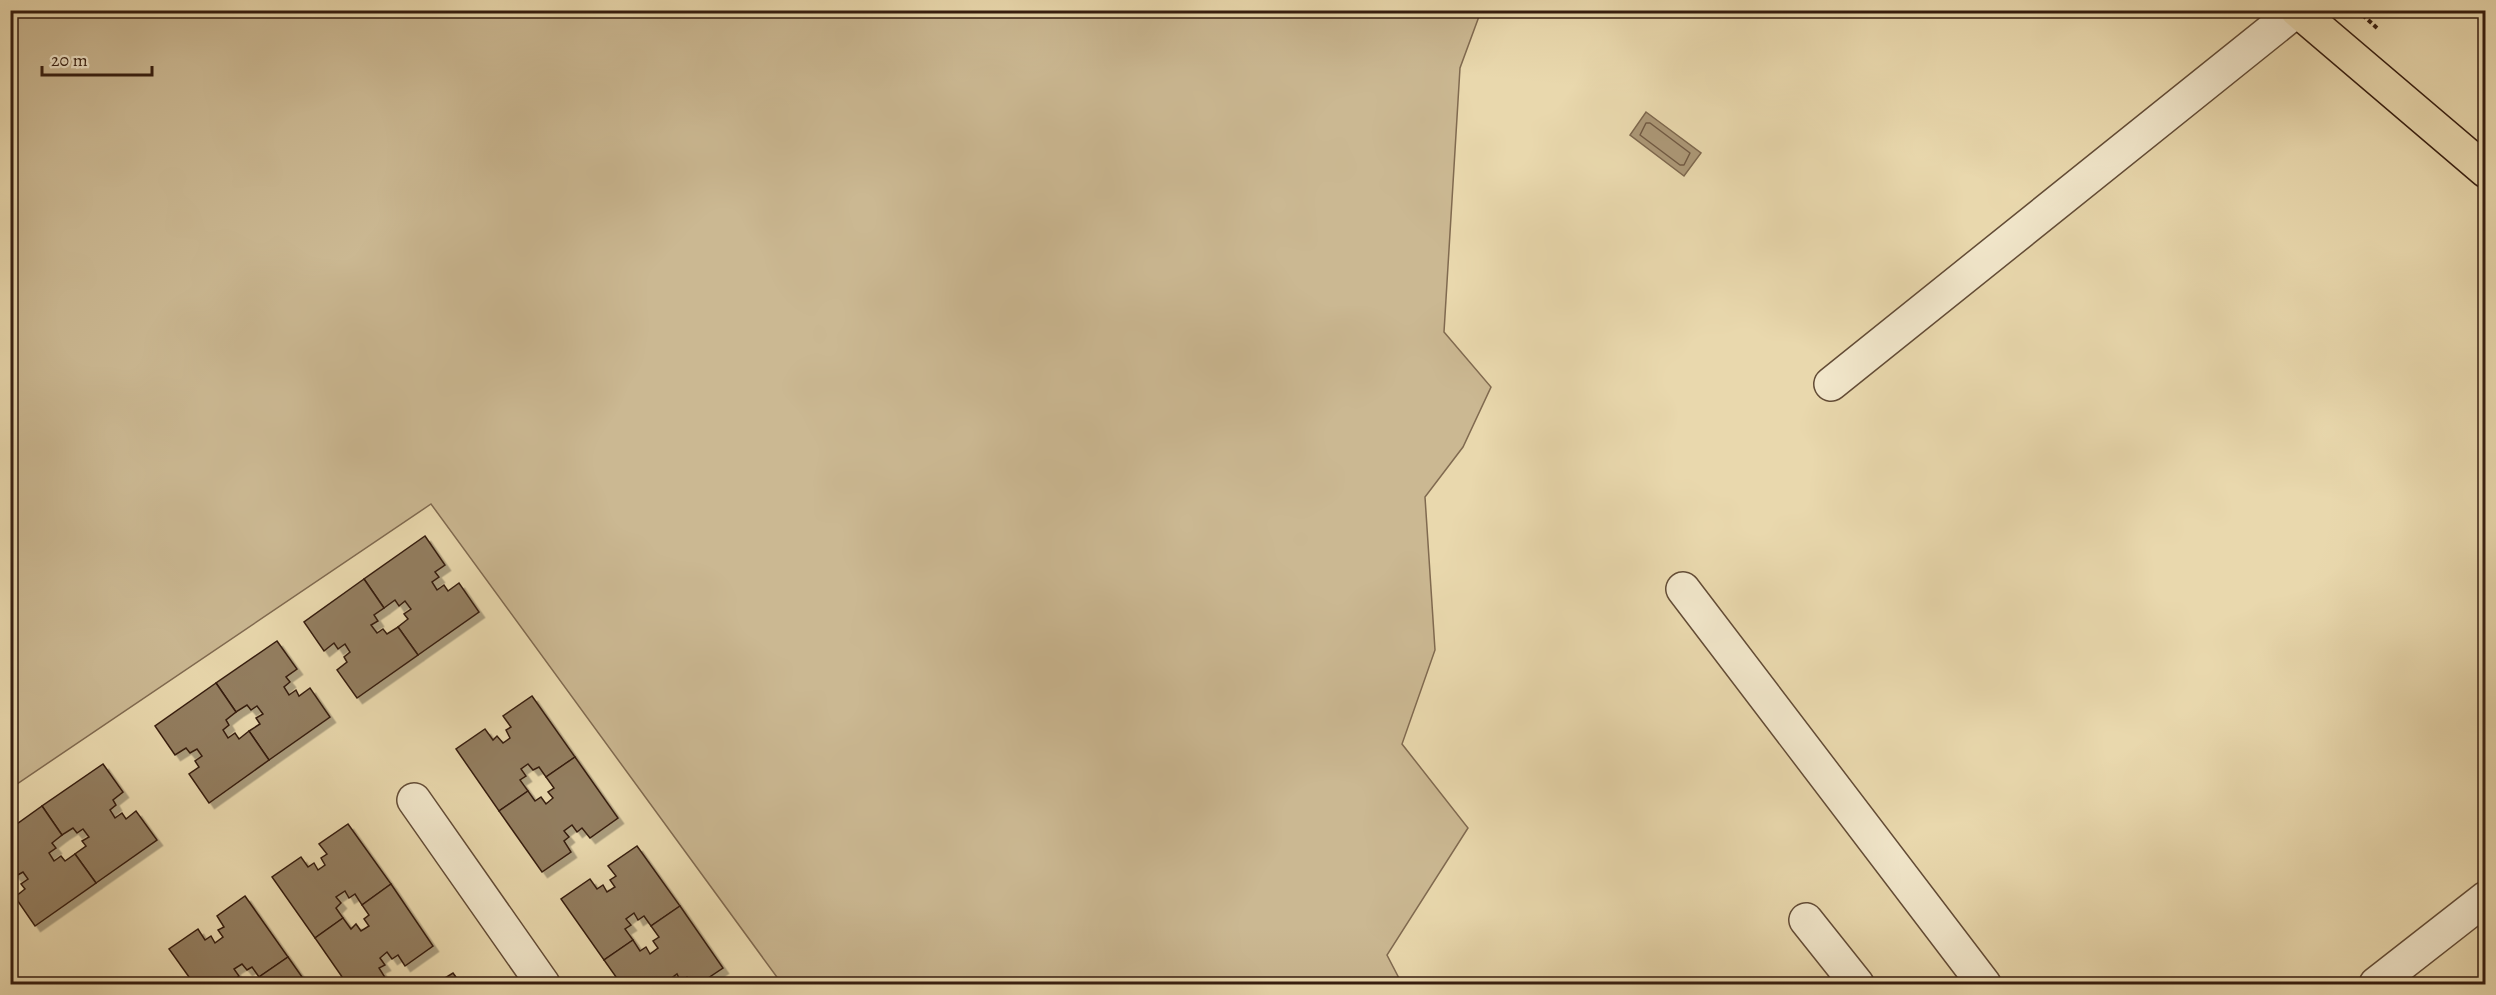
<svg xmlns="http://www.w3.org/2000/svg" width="2496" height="995" viewBox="0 0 2496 995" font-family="Alegreya,serif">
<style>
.green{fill:#cbb892;stroke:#806a50;stroke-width:1.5}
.water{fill:#ac9877;stroke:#7d674d;stroke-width:1.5}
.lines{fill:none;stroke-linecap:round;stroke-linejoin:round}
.shore{stroke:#715a43;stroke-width:1.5}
.building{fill:#937e61;stroke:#361d0f;stroke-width:1.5;filter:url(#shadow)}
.minor-casing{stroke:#634c36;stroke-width:36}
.major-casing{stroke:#361d0f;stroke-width:36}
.path{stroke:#361d0f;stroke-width:4;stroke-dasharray:4.5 3;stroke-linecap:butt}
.minor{stroke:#f1e6ca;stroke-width:33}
.major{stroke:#e9d8ad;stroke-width:33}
</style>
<defs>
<filter id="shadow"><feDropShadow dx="5.5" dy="5.5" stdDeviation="0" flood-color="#0004"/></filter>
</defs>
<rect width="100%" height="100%" fill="#e9d8ad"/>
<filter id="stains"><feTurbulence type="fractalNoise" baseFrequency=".00333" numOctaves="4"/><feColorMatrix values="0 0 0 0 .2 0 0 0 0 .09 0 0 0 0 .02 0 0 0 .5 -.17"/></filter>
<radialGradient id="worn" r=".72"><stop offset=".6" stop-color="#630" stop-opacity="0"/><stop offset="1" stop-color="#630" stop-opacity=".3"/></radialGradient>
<path class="green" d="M11,10L1481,11L1460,68L1444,332L1491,387L1463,447L1425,497L1435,650L1402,744L1468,828L1387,955L1402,984H782L431,504L11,788Z"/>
<path class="water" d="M1646,112L1701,153L1684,176L1630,135Z"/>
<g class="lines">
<path class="shore" d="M1650,123L1690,153L1684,165H1680L1640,135L1646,123Z"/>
</g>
<g class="building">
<path d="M425,536L445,565L435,572L439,577L432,582L437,590L444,585L448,591L459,583L479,612L418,655L398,627L408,619L404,614L411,609L405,601L399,606L395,600L384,608L364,579Z"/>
<path d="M364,579L384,608L374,615L378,621L371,625L377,633L383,629L387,634L398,627L418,655L357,698L337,670L347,662L344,657L350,652L345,644L338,649L334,643L324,651L304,622Z"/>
<path d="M277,641L297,669L286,677L290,682L284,687L289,695L296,690L299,696L310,688L330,717L269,760L249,731L260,724L256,718L263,714L257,706L251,710L247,705L236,712L216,683Z"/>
<path d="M216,683L236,712L226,720L229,725L223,730L228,738L235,733L239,739L249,731L269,760L209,803L189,774L199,767L195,761L202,756L197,749L190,753L186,748L175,755L155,726Z"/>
<path d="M532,696L575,757L546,777L539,767L533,770L528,764L521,769L526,776L520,780L528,791L499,811L456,749L485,729L493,740L497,736L503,743L510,738L506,730L511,727L503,716Z"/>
<path d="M575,757L618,818L590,838L582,828L577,832L572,825L564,831L569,837L564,841L571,852L542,872L499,811L528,791L535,801L541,797L546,804L553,798L548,792L554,788L546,777Z"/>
<path d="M103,764L123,792L113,800L116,805L110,810L115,818L122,813L126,819L136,811L157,840L96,883L75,854L86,846L82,841L89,837L83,829L77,833L73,828L62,835L42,806Z"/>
<path d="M42,806L62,835L52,843L56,848L49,853L54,861L61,856L65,861L75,854L96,883L35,926L15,897L25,889L21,884L28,879L23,872L16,876L12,871L10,872V829Z"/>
<path d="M348,824L391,884L362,905L355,894L349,898L345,891L336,897L341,903L336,908L343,918L315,938L272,877L301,857L308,867L314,863L318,870L325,865L321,858L327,854L319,844Z"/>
<path d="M637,846L680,906L651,926L644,916L638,920L634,913L626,919L631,925L625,929L633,940L604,960L561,899L590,879L597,889L603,885L607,892L615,887L610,880L616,876L608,866Z"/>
<path d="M391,884L433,946L405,966L398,955L392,959L387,952L380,958L385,965L379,968L386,979L379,984H347L315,938L343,918L351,929L356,924L361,931L369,926L364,919L369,915L362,905Z"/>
<path d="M245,896L288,957L259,977L252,967L247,970L242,964L234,969L239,976L234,980L237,984H194L169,949L198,929L205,940L211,936L215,943L223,937L218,930L224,927L217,916Z"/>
<path d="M680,906L723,968L699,984H692L687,977L681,982L677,974L669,980L672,984H621L604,960L633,940L640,951L646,947L650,954L658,948L653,941L659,937L651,926Z"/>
<path d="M288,957L307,984H264L259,977Z"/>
<path d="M453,973L461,984H435Z"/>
</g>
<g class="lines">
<defs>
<g id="minor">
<path d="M1831,384L2297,10"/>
<path d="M1683,589L1984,984"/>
<path d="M414,800L543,984"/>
<path d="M1806,920L1857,984"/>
<path d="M2376,984L2486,898"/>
</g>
<path id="major" d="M2297,10L2486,171"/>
</defs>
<use href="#minor" class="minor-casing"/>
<use href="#major" class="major-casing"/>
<path class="path" d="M2357,10L2377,28"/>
<use href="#minor" class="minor"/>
<use href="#major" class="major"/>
</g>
<rect width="2496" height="995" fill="none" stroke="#e9d8ad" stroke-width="36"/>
<rect x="12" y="12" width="2472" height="971" fill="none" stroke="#361d0f" stroke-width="3"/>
<rect x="18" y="18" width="2460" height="959" fill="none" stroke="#361d0f" stroke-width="1.5"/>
<path d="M42 66v9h110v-9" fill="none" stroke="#361d0f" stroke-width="3"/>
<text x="51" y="66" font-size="18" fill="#361d0f" stroke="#f1e6ca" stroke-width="4.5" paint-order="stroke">20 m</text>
<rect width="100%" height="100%" filter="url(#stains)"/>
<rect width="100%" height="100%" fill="url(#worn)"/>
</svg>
